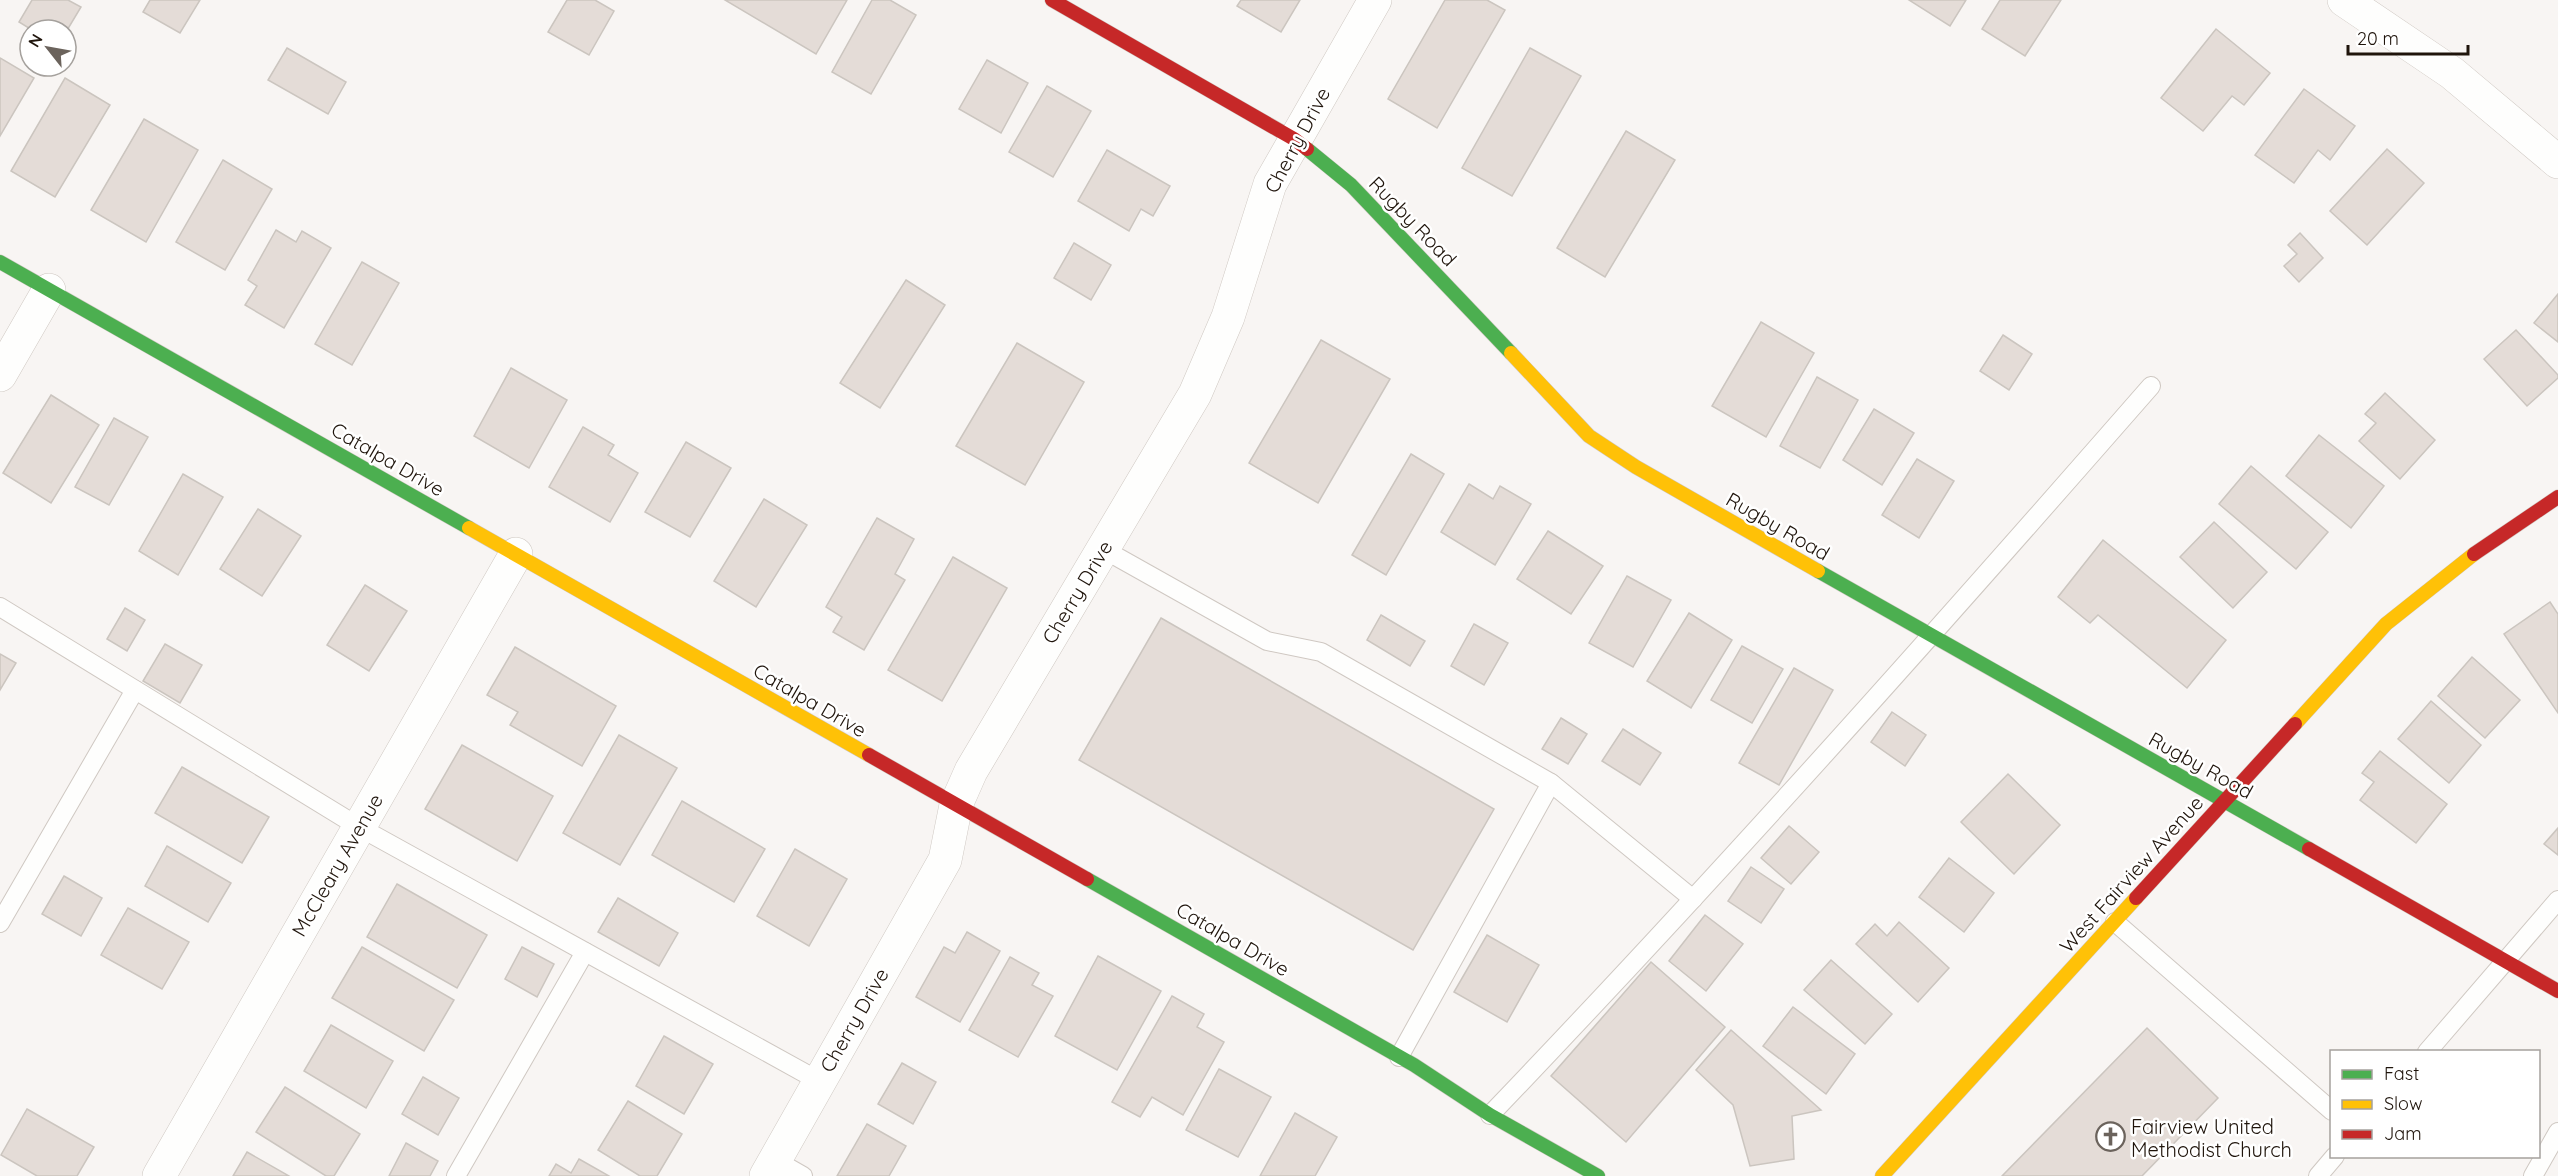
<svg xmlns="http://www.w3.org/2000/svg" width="2558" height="1176" viewBox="0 0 2558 1176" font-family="Quicksand,sans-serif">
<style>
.building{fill:#e4dcd7;stroke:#cbc5bf;stroke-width:1.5}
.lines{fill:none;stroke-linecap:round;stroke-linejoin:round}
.lane-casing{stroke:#cfc8c2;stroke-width:20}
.street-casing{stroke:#cfc8c2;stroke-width:34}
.fast-casing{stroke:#cfc8c2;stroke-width:15}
.slow-casing{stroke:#cfc8c2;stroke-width:15}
.jam-casing{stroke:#cfc8c2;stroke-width:15}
.lane{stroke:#fefefd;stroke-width:18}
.street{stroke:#fefefd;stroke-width:33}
.fast{stroke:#4caf50;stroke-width:14}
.slow{stroke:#ffc107;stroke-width:14}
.jam{stroke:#c62828;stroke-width:14}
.labels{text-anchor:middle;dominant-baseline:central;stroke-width:5;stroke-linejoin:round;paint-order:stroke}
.street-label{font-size:20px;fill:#1f140b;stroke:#fff}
.poi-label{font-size:20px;fill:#1f140b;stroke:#fff;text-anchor:start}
</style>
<rect width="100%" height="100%" fill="#f8f5f3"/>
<g class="building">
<path d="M32,0H68L81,7L66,32V30H32L19,22Z"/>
<path d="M150,0H200L180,33L143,12Z"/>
<path d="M567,0H595L614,11L589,55L548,32Z"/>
<path d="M725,0H847L816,54Z"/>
<path d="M872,0H890L916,15L871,94L832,72Z"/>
<path d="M1241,0H1300L1281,32L1237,6Z"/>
<path d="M1445,0H1487L1505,10L1437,128L1388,99Z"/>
<path d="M1909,0H1966L1950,26Z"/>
<path d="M2000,0H2061L2025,56L1982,29Z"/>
<path d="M2216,29L2270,73L2244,105L2232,96L2203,131L2161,98Z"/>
<path d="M287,48L346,82L328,114L268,80Z"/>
<path d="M1530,48L1581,76L1512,196L1462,168Z"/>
<path d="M0,58L34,78L0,136Z"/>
<path d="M987,60L1028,83L1001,133L959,109Z"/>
<path d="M65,78L110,105L55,197L11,171Z"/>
<path d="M1047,86L1091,111L1053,177L1009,152Z"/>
<path d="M2304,89L2355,126L2330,160L2318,150L2294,183L2255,155Z"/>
<path d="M144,119L198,150L146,242L91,210Z"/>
<path d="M1626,131L1675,160L1605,277L1557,248Z"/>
<path d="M2387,149L2424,183L2367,245L2330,211Z"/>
<path d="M1107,150L1170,186L1153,216L1141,209L1129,231L1078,201Z"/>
<path d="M223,160L272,189L225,270L176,242Z"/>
<path d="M276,230L296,242L302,231L331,248L284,328L245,305L257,286L248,280Z"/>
<path d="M2300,233L2323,258L2299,282L2284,266L2297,254L2288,245Z"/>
<path d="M1074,243L1111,265L1091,300L1054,278Z"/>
<path d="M362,262L399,283L352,365L315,344Z"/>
<path d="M906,280L945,305L880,408L840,383Z"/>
<path d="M2558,294V342L2534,323Z"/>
<path d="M1761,322L1814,353L1766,437L1712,406Z"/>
<path d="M2516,330L2558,375V378L2527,406L2484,359Z"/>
<path d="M2003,335L2032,354L2009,390L1980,371Z"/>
<path d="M1321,340L1390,379L1318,503L1249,463Z"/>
<path d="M1017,343L1084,382L1025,485L956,446Z"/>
<path d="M511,368L567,400L529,468L474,436Z"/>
<path d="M1817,377L1858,400L1820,468L1780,446Z"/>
<path d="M2385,393L2435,440L2400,479L2359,441L2376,423L2365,414Z"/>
<path d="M51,395L99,425L51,503L3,473Z"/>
<path d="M1874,409L1914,433L1882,485L1843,460Z"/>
<path d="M114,418L148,437L109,505L75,487Z"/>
<path d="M583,427L614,445L608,455L638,473L610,522L549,487Z"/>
<path d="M2319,435L2384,486L2351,528L2286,476Z"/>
<path d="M686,442L731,468L690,537L645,512Z"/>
<path d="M1411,454L1444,474L1386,575L1352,555Z"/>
<path d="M1917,459L1954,481L1919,538L1882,515Z"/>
<path d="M2251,466L2328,532L2296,569L2219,504Z"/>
<path d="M183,474L223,497L178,575L139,551Z"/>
<path d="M1469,484L1493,499L1500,486L1531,504L1495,565L1441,532Z"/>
<path d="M764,499L807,525L756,607L714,581Z"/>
<path d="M258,509L301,536L262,596L220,569Z"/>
<path d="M877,518L914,539L895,574L905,580L864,650L833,632L842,617L826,607Z"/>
<path d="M2214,522L2267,572L2233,608L2180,557Z"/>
<path d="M1548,531L1603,566L1571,614L1517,579Z"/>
<path d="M2103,540L2226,640L2187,688L2098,615L2090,623L2058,597Z"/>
<path d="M953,557L1007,588L942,701L888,670Z"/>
<path d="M1627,576L1671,600L1633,667L1589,643Z"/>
<path d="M365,585L407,611L369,671L327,645Z"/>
<path d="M2550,602L2558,614V713L2504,634Z"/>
<path d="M125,608L145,620L127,651L107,639Z"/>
<path d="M1689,613L1732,640L1691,708L1647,681Z"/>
<path d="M1381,615L1425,641L1410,666L1367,640Z"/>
<path d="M1161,618L1494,809L1413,950L1079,760Z"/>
<path d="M1474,624L1508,643L1484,685L1451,666Z"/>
<path d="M165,644L202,665L180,703L143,681Z"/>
<path d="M1742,646L1783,669L1752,723L1711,700Z"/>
<path d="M515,647L616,706L582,766L510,725L518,712L487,695Z"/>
<path d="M0,654L16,663L0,690Z"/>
<path d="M2472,657L2520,700L2485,738L2438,696Z"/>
<path d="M1794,668L1833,690L1779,785L1739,763Z"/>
<path d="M2431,701L2481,745L2449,783L2398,739Z"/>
<path d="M1892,712L1926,735L1905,766L1871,742Z"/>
<path d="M1561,718L1587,734L1568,764L1542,749Z"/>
<path d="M1623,729L1661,753L1640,785L1602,761Z"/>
<path d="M619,735L677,768L620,865L563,833Z"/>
<path d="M462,745L553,796L517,861L425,809Z"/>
<path d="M2380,751L2447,804L2416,843L2360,800L2374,782L2362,773Z"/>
<path d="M182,767L269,817L242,863L155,813Z"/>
<path d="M2008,774L2060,825L2014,874L1961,822Z"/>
<path d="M682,801L765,849L734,902L652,855Z"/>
<path d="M1789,826L1819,852L1791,884L1761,858Z"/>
<path d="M2558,828V855L2544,844Z"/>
<path d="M167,846L231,883L208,922L145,886Z"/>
<path d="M795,849L847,879L809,946L757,916Z"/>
<path d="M1949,858L1994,893L1964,932L1919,897Z"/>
<path d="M1751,867L1784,889L1761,923L1728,901Z"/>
<path d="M64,876L102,898L81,936L42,914Z"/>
<path d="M397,884L487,935L457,988L367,937Z"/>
<path d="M618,898L678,933L659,966L598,932Z"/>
<path d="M128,908L189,942L162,989L101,955Z"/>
<path d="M1705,915L1743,944L1706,991L1669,961Z"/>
<path d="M1899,922L1949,968L1918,1002L1856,944L1875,924L1887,936Z"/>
<path d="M967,932L1000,951L960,1022L916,997L944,947L955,953Z"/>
<path d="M1487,935L1539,965L1507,1022L1454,992Z"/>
<path d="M362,947L454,1000L424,1051L332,998Z"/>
<path d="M522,947L554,964L537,997L505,979Z"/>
<path d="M1098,956L1161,991L1117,1070L1055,1036Z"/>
<path d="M1010,957L1039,973L1032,985L1053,996L1018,1057L969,1030Z"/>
<path d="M1831,960L1892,1014L1865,1044L1804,990Z"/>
<path d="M1651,962L1725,1027L1626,1142L1551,1076Z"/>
<path d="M1172,996L1204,1014L1197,1027L1224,1042L1183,1115L1152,1097L1140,1117L1112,1102Z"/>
<path d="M1793,1007L1855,1054L1826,1094L1763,1046Z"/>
<path d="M331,1025L393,1061L366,1108L304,1071Z"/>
<path d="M2147,1028L2218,1098L2142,1176H2002Z"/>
<path d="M1731,1030L1821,1110L1792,1116L1794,1159L1750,1166L1733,1105L1696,1070Z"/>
<path d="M664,1036L713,1064L684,1114L636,1086Z"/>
<path d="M902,1063L936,1082L913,1124L878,1104Z"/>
<path d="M1219,1069L1271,1097L1238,1157L1186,1130Z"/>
<path d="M423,1077L459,1098L438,1135L402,1114Z"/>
<path d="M285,1087L360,1134L334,1176H326L256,1132Z"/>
<path d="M628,1101L682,1134L657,1176H640L598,1150Z"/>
<path d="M27,1109L94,1147L77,1176H37L1,1155Z"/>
<path d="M1295,1113L1337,1137L1315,1176H1260Z"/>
<path d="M867,1124L906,1146L889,1176H837Z"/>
<path d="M406,1143L438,1161L430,1176H389Z"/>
<path d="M247,1152L289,1176H233Z"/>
<path d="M579,1159L609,1176H549L556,1164L571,1173Z"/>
</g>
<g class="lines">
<defs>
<g id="lane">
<path d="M1103,549L1267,641L1321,652L1551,783L1399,1057"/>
<path d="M0,607L359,827L819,1081"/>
<path d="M1551,783L1693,899"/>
<path d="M2115,922L2332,1111"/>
<path d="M0,923L135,690"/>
<path d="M2427,1052L2558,900"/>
<path d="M1490,1115C1717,878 1935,633 2151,386"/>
<path d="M775,1160L803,1176"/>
<path d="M456,1176L585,952"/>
<path d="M2318,1176L2335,1156"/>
<path d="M2533,1176L2558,1132"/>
</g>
<g id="street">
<path d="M2344,0L2452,73L2558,162"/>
<path d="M0,375L49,290"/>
<path d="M159,1176L516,554"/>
<path d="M766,1176L945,860L956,805L971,771L1195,394L1228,317L1270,184L1375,0"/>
</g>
<g id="fast">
<path d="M1307,149L1351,185L1511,353"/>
<path d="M0,262L469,528"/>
<path d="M1818,571L2309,849"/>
<path d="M1087,879L1414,1065L1490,1115L1598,1176"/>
</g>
<g id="slow">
<path d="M1511,353L1589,436L1636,467L1818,571"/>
<path d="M469,528L869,755"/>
<path d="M2295,724L2386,624L2474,554"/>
<path d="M1882,1176L2136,898"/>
</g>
<g id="jam">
<path d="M1052,0L1294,139L1307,149"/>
<path d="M2474,554L2558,497"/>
<path d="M869,755L1087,879"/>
<path d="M2309,849L2558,991"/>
<path d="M2136,898L2295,724"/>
</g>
</defs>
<use href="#lane" class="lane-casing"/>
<use href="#street" class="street-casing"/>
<use href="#fast" class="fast-casing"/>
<use href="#slow" class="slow-casing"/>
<use href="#jam" class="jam-casing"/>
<use href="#lane" class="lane"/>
<use href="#street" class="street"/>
<use href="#fast" class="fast"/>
<use href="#slow" class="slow"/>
<use href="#jam" class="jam"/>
</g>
<defs>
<symbol id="church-ring" viewBox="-11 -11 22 22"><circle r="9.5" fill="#fff" stroke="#6b635c" stroke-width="1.5"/><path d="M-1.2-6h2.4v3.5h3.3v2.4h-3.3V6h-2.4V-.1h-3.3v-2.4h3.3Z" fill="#6b635c"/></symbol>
</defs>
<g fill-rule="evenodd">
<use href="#church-ring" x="2094" y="1120" width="33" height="33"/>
</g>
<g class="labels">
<g class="street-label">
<text transform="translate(1297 140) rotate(-62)">Cherry Drive</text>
<text transform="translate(1413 221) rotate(46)">Rugby Road</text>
<text transform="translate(388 459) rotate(30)">Catalpa Drive</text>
<text transform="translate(1778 526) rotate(30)">Rugby Road</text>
<text transform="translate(1077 592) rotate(-59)">Cherry Drive</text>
<text transform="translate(810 700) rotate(30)">Catalpa Drive</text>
<text transform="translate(2201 765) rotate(29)">Rugby Road</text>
<text transform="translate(337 865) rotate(-60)">McCleary Avenue</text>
<text transform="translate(2131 874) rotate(-48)">West Fairview Avenue</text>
<text transform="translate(1233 939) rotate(30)">Catalpa Drive</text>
<text transform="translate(854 1020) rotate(-60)">Cherry Drive</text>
</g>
<g class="poi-label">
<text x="2131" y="1126">Fairview United<tspan x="2131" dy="23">Methodist Church</tspan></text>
</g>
</g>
<rect x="2330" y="1050" width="210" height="108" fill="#ffffff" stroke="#a5a19d" stroke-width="1.5"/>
<rect x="2342" y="1070" width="30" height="9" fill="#4caf50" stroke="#a5a19d" stroke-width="1.5"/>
<text x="2384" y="1080" font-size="18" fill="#1f140b">Fast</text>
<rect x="2342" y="1100" width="30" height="9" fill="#ffc107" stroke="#a5a19d" stroke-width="1.5"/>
<text x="2384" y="1110" font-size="18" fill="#1f140b">Slow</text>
<rect x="2342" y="1130" width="30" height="9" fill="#c62828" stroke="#a5a19d" stroke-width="1.5"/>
<text x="2384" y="1140" font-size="18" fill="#1f140b">Jam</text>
<g transform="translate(48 48) rotate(301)"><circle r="28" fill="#ffffff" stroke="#a5a19d" stroke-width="1.5"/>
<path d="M0-4.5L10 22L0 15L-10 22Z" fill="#6b635c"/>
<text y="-9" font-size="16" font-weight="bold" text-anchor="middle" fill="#1f140b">N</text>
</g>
<path d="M2348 45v9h120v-9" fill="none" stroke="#1f140b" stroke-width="3"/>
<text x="2357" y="45" font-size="18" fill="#1f140b" stroke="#ffffff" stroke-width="4.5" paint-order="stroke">20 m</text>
</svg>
